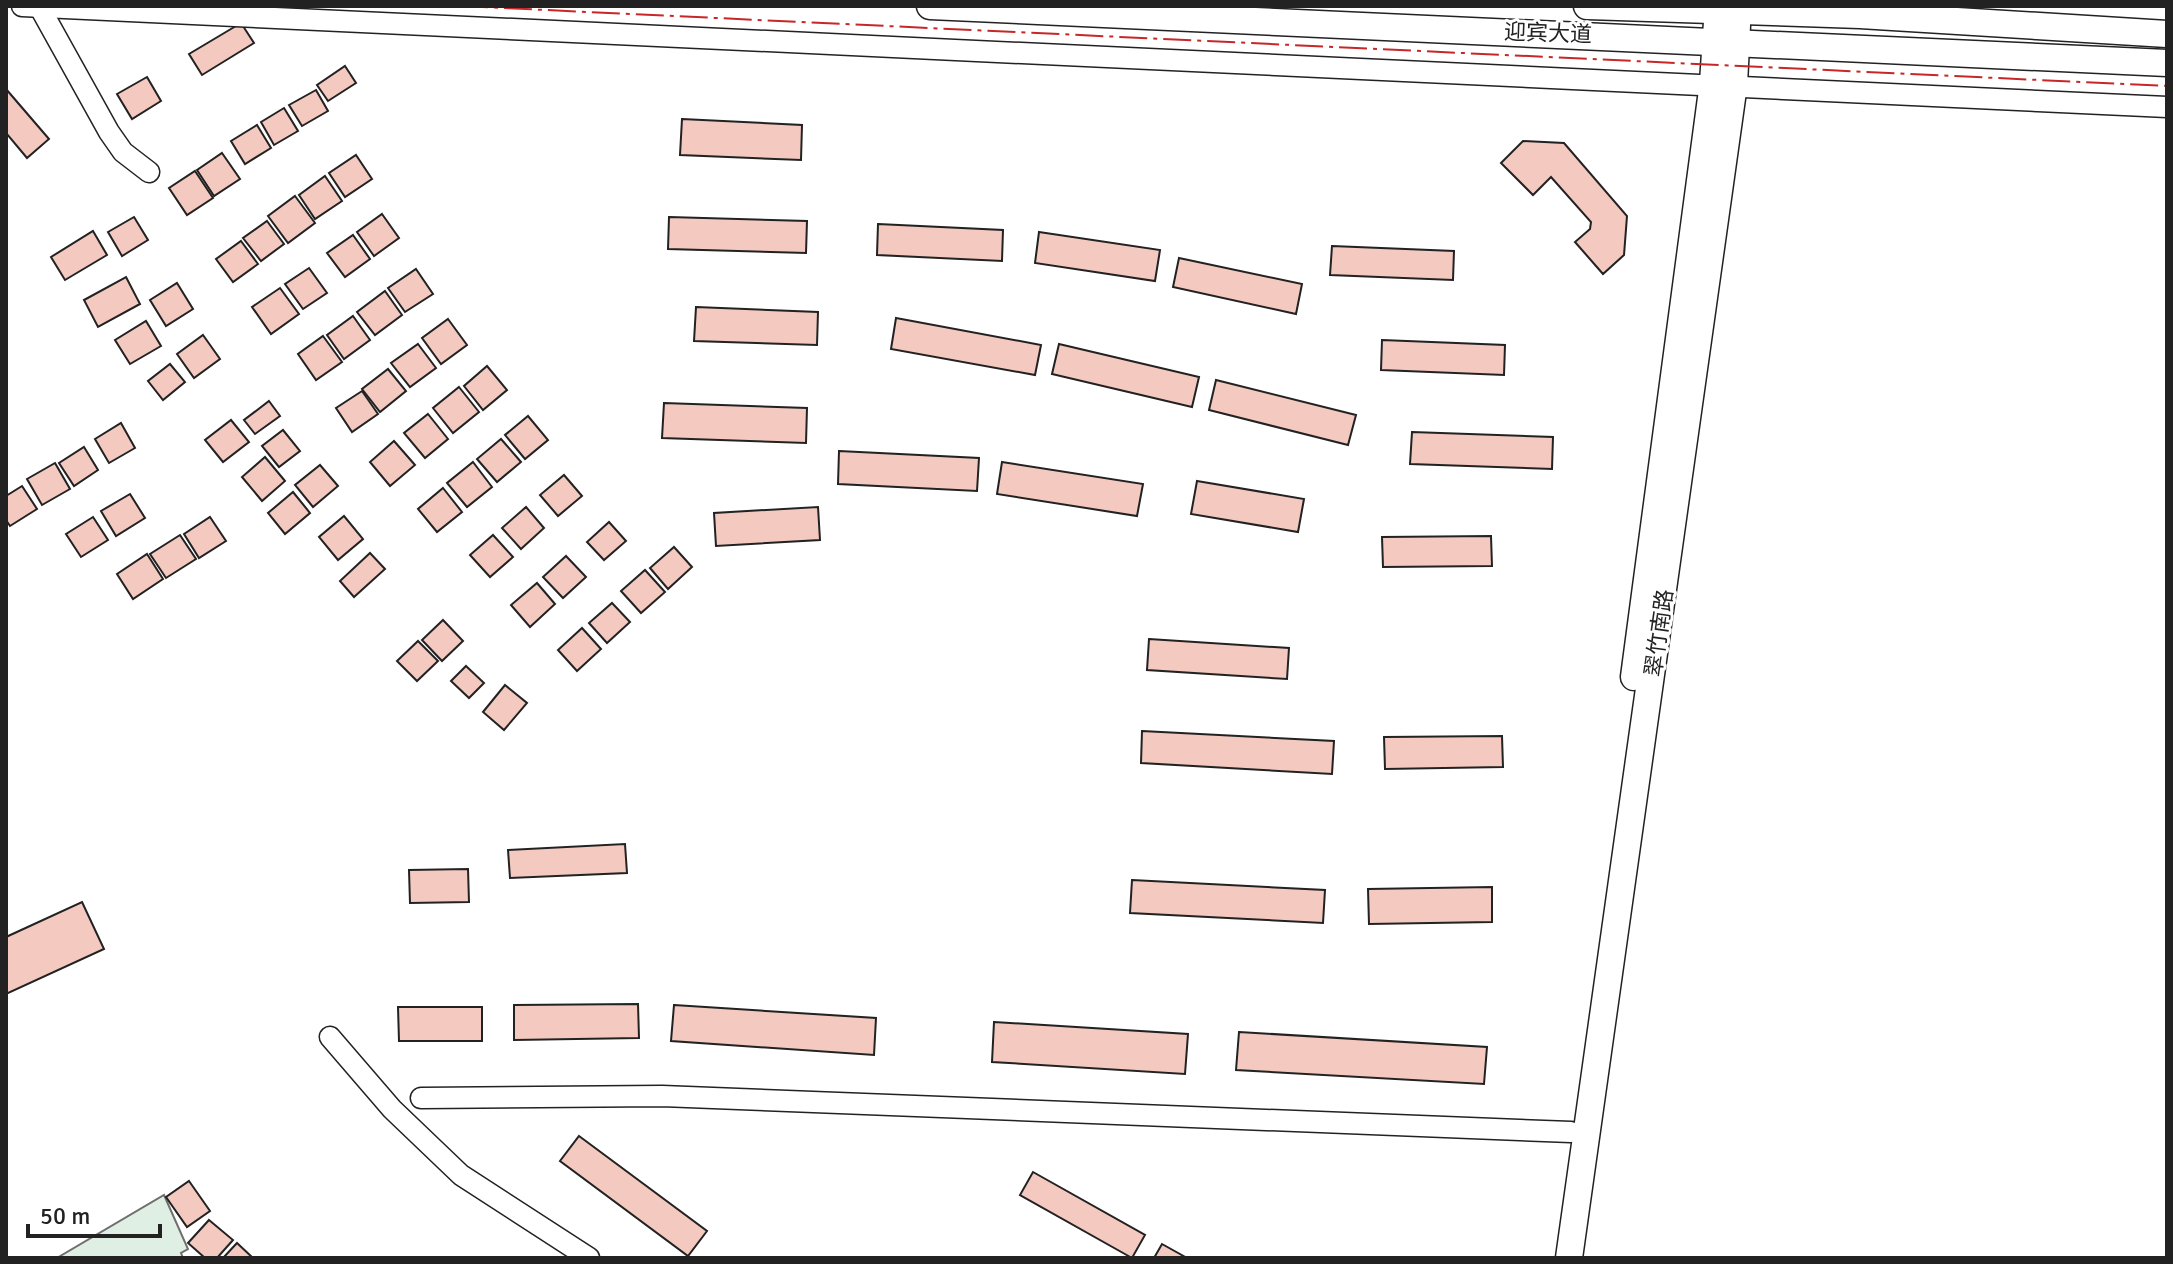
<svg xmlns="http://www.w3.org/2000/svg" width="2173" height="1264" viewBox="0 0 2173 1264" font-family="Signika,'Noto Sans SC',sans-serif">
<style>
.green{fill:#e0efe3;stroke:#6f6f6f;stroke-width:2}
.building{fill:#f3c9c0;stroke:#222;stroke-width:2}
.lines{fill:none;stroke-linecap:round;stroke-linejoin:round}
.minor-casing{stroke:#222;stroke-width:23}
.major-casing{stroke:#222;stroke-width:29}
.minor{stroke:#fff;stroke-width:20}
.major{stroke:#fff;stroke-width:26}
.power{stroke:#c62828;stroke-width:2;stroke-dasharray:28 6 4 6;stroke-linecap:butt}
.labels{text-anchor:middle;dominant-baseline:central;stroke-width:6;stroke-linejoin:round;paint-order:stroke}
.street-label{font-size:22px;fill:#222;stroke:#fff}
</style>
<rect width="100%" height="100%" fill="#fff"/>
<path class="green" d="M164,1195L188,1249L181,1253L183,1258H57Z"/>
<g class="building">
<path d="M241,23L254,43L202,75L189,54Z"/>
<path d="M345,66L356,83L328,101L317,85Z"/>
<path d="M147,77L161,101L132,119L117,94Z"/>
<path d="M6,89L49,139L27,158L6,133Z"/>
<path d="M316,90L328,111L302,126L289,105Z"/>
<path d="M284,108L298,131L274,145L261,122Z"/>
<path d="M682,119L802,125L801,160L680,155Z"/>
<path d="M257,125L271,148L245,164L231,141Z"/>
<path d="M1523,141L1564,143L1627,216L1624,255L1603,274L1575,242L1590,229L1591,222L1551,177L1533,195L1501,163Z"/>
<path d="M222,153L240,179L214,196L197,170Z"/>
<path d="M356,155L372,179L345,197L329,173Z"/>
<path d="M195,171L213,198L187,215L169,188Z"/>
<path d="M325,176L342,201L315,219L299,195Z"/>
<path d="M295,196L315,223L288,243L268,216Z"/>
<path d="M382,214L399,238L374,256L357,232Z"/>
<path d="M134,217L148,240L122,256L108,232Z"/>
<path d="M669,217L807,221L806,253L668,249Z"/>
<path d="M267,221L284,244L261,261L243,238Z"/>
<path d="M878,224L1003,230L1002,261L877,255Z"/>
<path d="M93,231L107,255L65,280L51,257Z"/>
<path d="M1039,232L1160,250L1155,281L1035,263Z"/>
<path d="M353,235L370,259L345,277L327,253Z"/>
<path d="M241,241L258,264L233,282L216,259Z"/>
<path d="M1332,246L1454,251L1453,280L1330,275Z"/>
<path d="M1179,258L1302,284L1296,314L1173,287Z"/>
<path d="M309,268L327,293L303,309L285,284Z"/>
<path d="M416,269L433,294L405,312L388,288Z"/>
<path d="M126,277L140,304L98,327L84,300Z"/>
<path d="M177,283L193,309L166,326L150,300Z"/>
<path d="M280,288L299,314L271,334L252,307Z"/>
<path d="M385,291L402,315L375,335L357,312Z"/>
<path d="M696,307L818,312L817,345L694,341Z"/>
<path d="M353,316L370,340L344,359L327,335Z"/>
<path d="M896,318L1041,345L1035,375L891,349Z"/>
<path d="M448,319L467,345L441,364L422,338Z"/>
<path d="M146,321L161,346L130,364L115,340Z"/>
<path d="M203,335L220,359L194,378L177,354Z"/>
<path d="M323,336L342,362L316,380L298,354Z"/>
<path d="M1382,340L1505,345L1504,375L1381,370Z"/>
<path d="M418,344L436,368L410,387L391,363Z"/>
<path d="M1059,344L1199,377L1192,407L1052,374Z"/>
<path d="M170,364L185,382L163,400L148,381Z"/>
<path d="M487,366L507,390L483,410L464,386Z"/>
<path d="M388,369L406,391L380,412L362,389Z"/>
<path d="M1216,380L1356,415L1348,445L1209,410Z"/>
<path d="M459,387L479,412L453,433L433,408Z"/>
<path d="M362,391L378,414L352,432L336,408Z"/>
<path d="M269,401L280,416L255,434L244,420Z"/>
<path d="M664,403L807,408L806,443L662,438Z"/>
<path d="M428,414L448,439L425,458L404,433Z"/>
<path d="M528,416L548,440L525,459L505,435Z"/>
<path d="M231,420L249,442L223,462L205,440Z"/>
<path d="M121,423L135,448L109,463L95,439Z"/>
<path d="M283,430L300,451L279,467L262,446Z"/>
<path d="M1412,432L1553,437L1552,469L1410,464Z"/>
<path d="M501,439L521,462L497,482L477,459Z"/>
<path d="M394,441L415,465L390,486L370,462Z"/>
<path d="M84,447L98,470L74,486L59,463Z"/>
<path d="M839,451L979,458L977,491L838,484Z"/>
<path d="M265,457L285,481L262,501L242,477Z"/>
<path d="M473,462L492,487L467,507L447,483Z"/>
<path d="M1002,462L1143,484L1137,516L997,494Z"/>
<path d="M55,463L70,489L42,505L27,479Z"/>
<path d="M320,465L338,486L313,507L295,485Z"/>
<path d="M564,475L582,496L558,516L540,495Z"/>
<path d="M1197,481L1304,499L1298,532L1191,514Z"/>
<path d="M22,486L37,509L10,526L6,520V496Z"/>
<path d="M443,488L462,512L437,532L418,509Z"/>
<path d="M293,492L310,513L285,534L268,513Z"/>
<path d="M130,494L145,518L116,536L101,511Z"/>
<path d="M526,507L544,528L521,549L502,528Z"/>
<path d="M818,507L820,540L716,546L714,513Z"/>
<path d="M344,516L363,539L338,560L319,537Z"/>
<path d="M93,517L108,540L81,557L66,534Z"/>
<path d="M210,517L226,541L199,558L184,534Z"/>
<path d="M609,522L626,541L604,560L587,542Z"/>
<path d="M180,535L196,559L166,578L150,554Z"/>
<path d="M493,535L513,557L490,577L470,555Z"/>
<path d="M1491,536L1492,566L1383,567L1382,537Z"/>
<path d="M674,547L692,567L668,589L650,568Z"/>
<path d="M370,553L385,569L354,597L340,581Z"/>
<path d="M147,554L163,579L133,599L117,574Z"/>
<path d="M566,556L586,577L563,598L543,577Z"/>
<path d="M645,570L665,592L641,613L621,591Z"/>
<path d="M537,583L555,604L530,627L511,605Z"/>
<path d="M612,603L630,622L607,643L589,623Z"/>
<path d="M443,620L463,641L442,661L422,640Z"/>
<path d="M582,628L601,649L577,671L558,650Z"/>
<path d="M1149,639L1289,648L1287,679L1147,670Z"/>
<path d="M418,641L438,661L417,681L397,661Z"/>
<path d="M466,666L484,683L469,698L451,681Z"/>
<path d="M505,685L527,703L504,730L483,712Z"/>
<path d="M1142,731L1334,741L1332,774L1141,763Z"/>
<path d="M1502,736L1503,767L1385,769L1384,737Z"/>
<path d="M625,844L627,873L510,878L508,850Z"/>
<path d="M468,869L469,902L410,903L409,870Z"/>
<path d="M1132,880L1325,890L1323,923L1130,913Z"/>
<path d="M1492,887V922L1369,924L1368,889Z"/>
<path d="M82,902L104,949L6,994V937Z"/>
<path d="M638,1004L639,1038L514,1040V1005Z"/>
<path d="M674,1005L876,1018L874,1055L671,1041Z"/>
<path d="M398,1007H482V1041H399Z"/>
<path d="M994,1022L1188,1034L1185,1074L992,1062Z"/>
<path d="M1239,1032L1487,1047L1484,1084L1236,1070Z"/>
<path d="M579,1136L707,1231L688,1256L560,1161Z"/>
<path d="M1033,1172L1145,1235L1132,1258L1020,1195Z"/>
<path d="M189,1181L210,1211L187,1227L166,1197Z"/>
<path d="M209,1220L233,1240L217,1258H205L188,1243Z"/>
<path d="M237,1243L253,1258H223Z"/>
<path d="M1162,1244L1187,1258H1154Z"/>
</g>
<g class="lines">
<defs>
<g id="minor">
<path d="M22,6L2167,107"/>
<path d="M39,6L109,132L123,152L149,172"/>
<path d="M330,1037L392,1109L461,1175L589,1258"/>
<path d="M421,1098L662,1096L1571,1132"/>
</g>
<g id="major">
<path d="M930,6L2167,63"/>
<path d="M1587,6L1860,15L2167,34"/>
<path d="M1634,677L1713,83L1718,6"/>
<path d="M1569,1258L1734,84L1738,6"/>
</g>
</defs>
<use href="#minor" class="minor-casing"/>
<use href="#major" class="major-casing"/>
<use href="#minor" class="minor"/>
<use href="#major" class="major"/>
<path class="power" d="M460,6L2167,86"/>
</g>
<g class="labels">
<g class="street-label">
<text transform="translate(1548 33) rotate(2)">迎宾大道</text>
<text transform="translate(1659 633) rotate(-82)">翠竹南路</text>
</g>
</g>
<rect width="2173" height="1264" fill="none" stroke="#222222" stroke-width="16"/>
<path d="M28 1224v12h132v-12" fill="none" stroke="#222222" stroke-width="4"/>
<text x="40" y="1224" font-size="24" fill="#222222" stroke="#ffffff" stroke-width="6" paint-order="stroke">50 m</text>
</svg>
